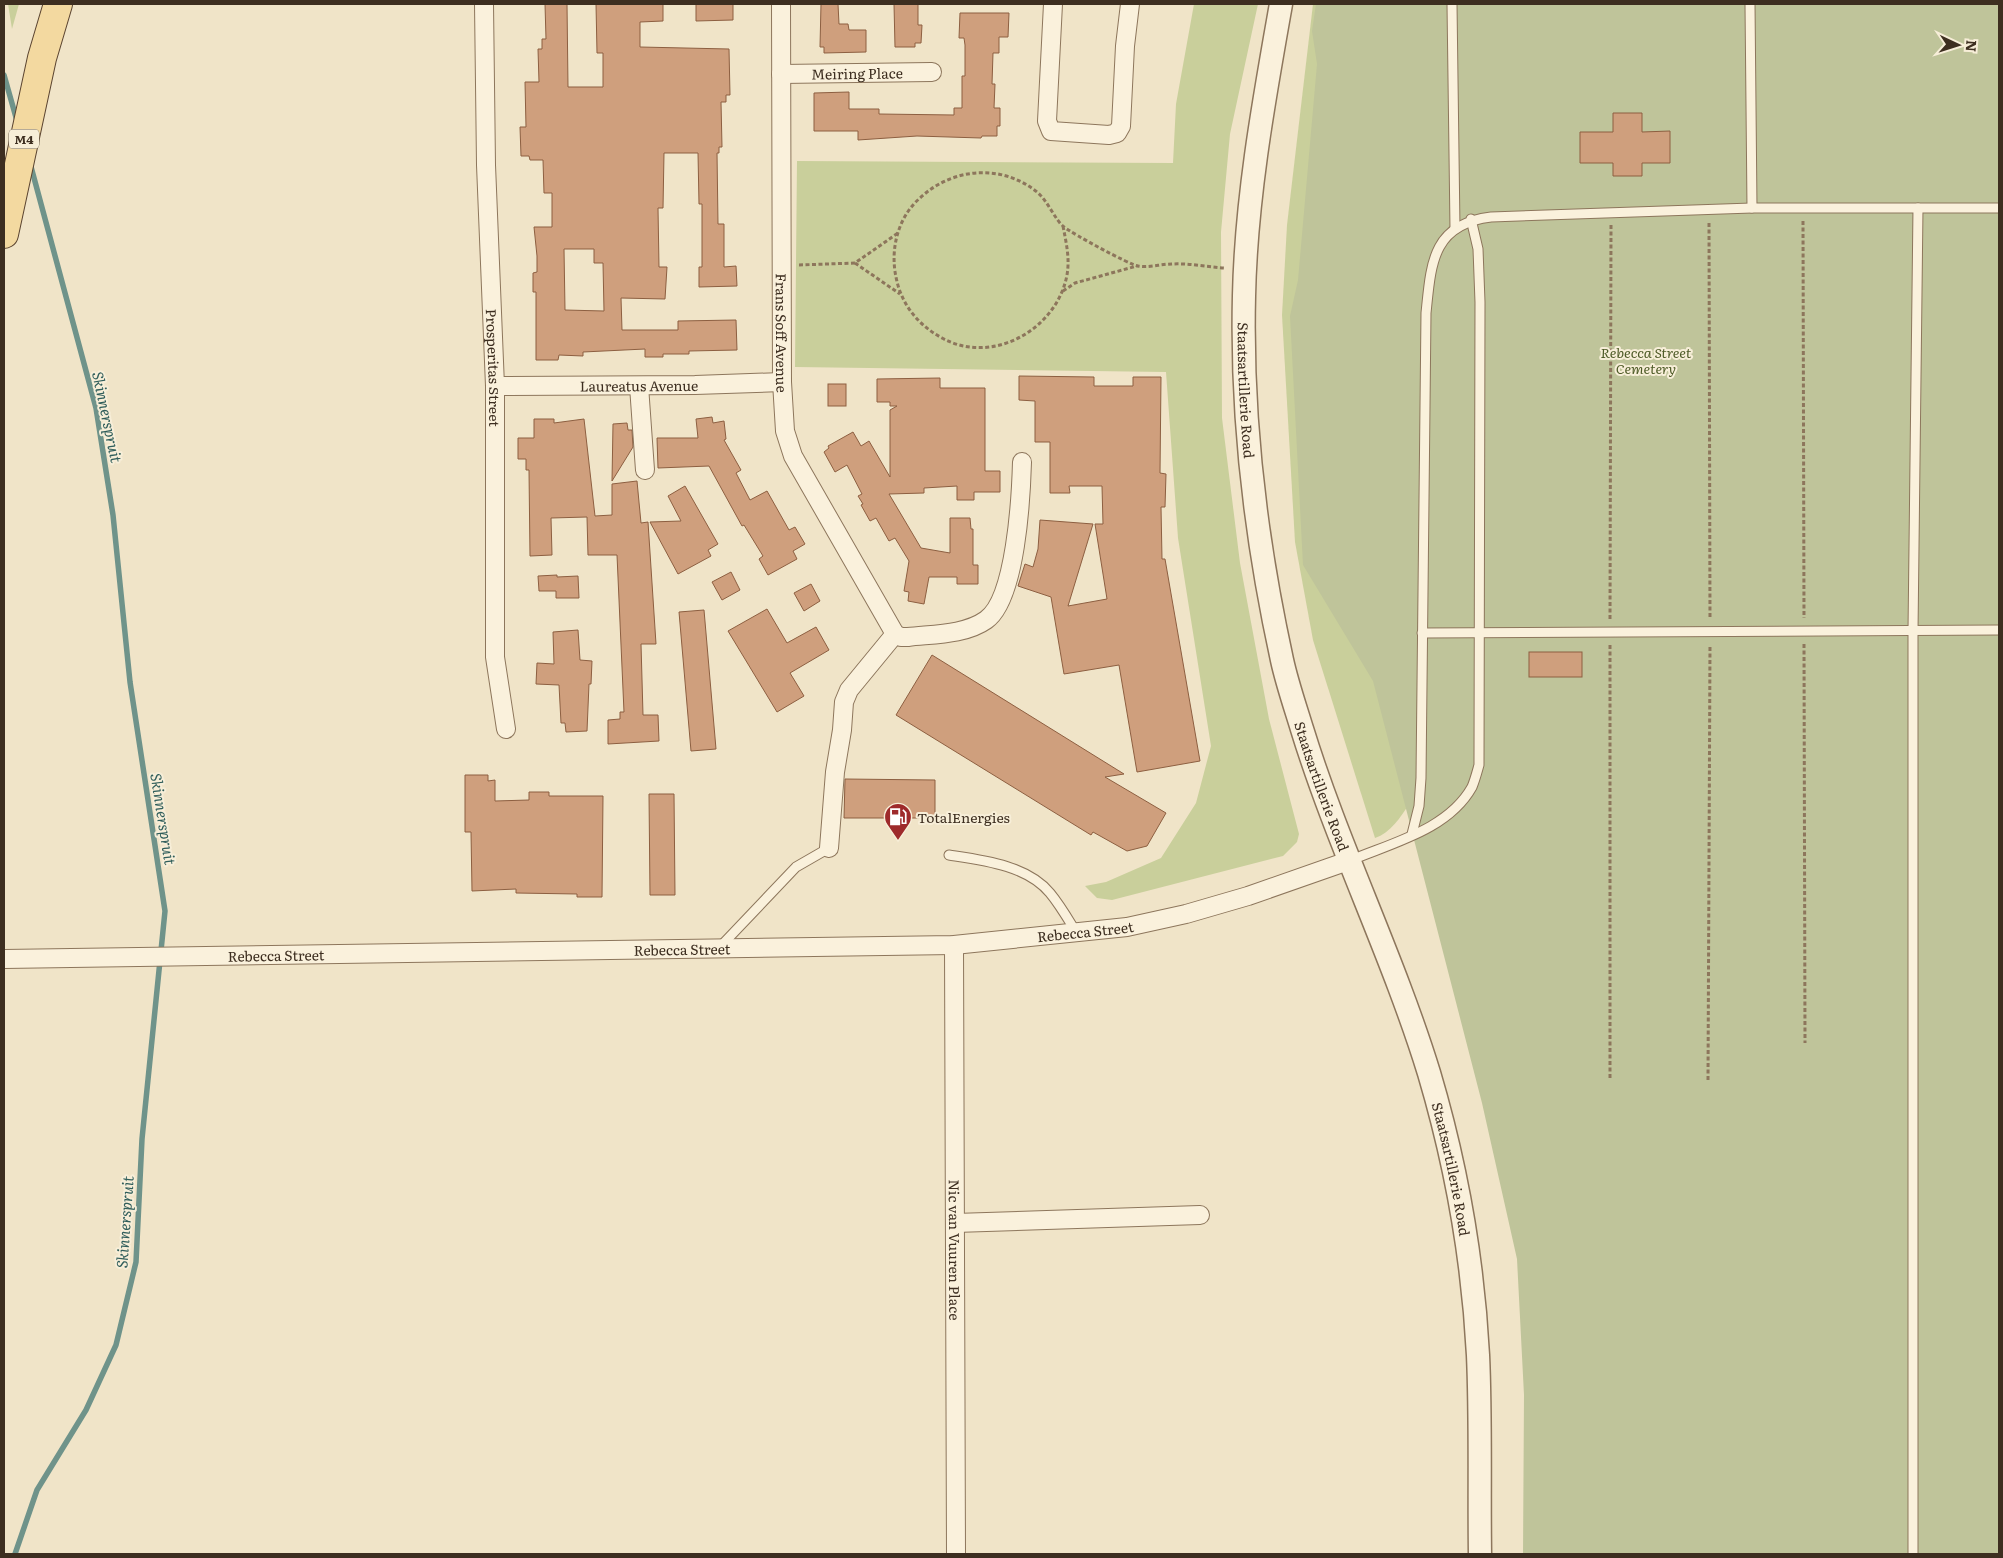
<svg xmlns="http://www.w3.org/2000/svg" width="2003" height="1558" viewBox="0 0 2003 1558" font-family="Literata,serif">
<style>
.green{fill:#c9cf9b}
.cemetery{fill:#bfc49a}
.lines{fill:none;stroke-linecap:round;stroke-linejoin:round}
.stream{stroke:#6f938a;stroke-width:5.5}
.building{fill:#cf9f7d;stroke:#8d5f41;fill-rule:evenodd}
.service-casing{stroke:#8d765c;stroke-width:11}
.minor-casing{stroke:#8d765c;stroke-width:20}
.tertiary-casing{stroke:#8d765c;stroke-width:25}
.primary-casing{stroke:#5b4430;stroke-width:30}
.path{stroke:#8d765c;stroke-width:3;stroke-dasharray:4 2.5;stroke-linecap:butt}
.service{stroke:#faf1dc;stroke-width:9}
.minor{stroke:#faf1dc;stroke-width:18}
.tertiary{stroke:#faf1dc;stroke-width:22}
.primary{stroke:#f3d9a0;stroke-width:28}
.labels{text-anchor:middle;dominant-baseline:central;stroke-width:4;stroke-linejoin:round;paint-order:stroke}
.shield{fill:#f7eed8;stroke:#756857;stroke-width:1}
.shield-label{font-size:12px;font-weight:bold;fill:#3d2e20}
.street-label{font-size:14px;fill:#3d2e20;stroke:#f7eed8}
.park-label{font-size:14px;font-style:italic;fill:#4d5a26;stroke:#f7eed8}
.poi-label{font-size:14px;fill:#3d2e20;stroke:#f7eed8;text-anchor:start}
.water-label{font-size:15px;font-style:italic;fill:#2f5d5a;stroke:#f7eed8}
</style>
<rect width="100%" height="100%" fill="#f0e4c8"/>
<g class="green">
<path d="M8,4H19L12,29Z"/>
<path d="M1194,4H1258L1230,134L1221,232L1222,418L1240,563L1269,719L1299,834L1297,842L1283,856L1112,900L1097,898L1085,886L1106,882L1161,858L1196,803L1211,746L1178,538L1166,372L795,367L797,161L1173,163L1176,104Z"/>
<path d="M1313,4H1412L1409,804C1401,817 1390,833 1375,838L1313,640L1295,542L1282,315L1287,225Z"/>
</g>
<path class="cemetery" d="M1316,4H1999V1554H1523L1524,1395L1517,1259L1482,1103L1373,681L1303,565L1290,316L1298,280L1317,64L1312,31Z"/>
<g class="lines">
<g class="stream">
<path d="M4,75L17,121"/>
<path d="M15,1554L37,1490L86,1410L116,1345L136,1262L142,1139L165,911L130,682L113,515L96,408L30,163"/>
</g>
</g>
<g class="building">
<path d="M545,4H567L568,87H603V53H597L596,4H663V21L640,22V47L729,49L730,95H726V102H721L722,147H719V153H717L718,224H724V267L736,266L737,286L699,287V267H702V204H699L698,153H664L663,208H658L659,267H667L665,299L621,298L622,330H678V321L736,320L737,350L689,351V354H663V357H645V349L583,352V356L559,355L558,360H536V292H533V273L537,272V256L534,227H552V193H544L543,160H530L529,156H521L520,127H526L525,82H539L538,49H542V39H546ZM564,249H594V263H603L604,311L565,310Z"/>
<path d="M696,4H733V20L696,21Z"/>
<path d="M821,4H838L839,24H848L849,30H866V52L824,53V47H820Z"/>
<path d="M894,4H918V25H922L921,43H915V47H895Z"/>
<path d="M960,13H1009L1008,37H999V53H993L992,84H995L994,108H1000V126H997V136H982L981,138L917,136L858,140V131H814V93L849,92V109H879V114L954,115V108H962V76H965V45L964,38H959Z"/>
<path d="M1613,113H1642V132L1670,131V163H1642V176H1613V163H1580V132H1613Z"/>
<path d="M1019,376L1094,377V386H1133V377H1161L1160,473L1166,474L1165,507H1161L1162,559H1165L1200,761L1137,772L1119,665L1064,674L1051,597L1018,586L1025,564L1033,567L1038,549L1040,520L1093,524L1068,606L1107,599L1095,524H1103L1102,486H1069L1070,493H1050V442H1035V401L1019,400Z"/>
<path d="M940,378V388H985V471H1000V492H974V500H957V486L924,488V493L889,494L921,548L950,553V518H970L971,529H973V565H978V584H957V577H929L924,604L908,601L909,592L904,591L909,561L895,538L889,541L876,518L870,521L861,505L863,504L858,496L862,494L847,465L835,472L824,452L829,448L828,446L853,432L861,446L869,441L890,477V410L897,406H890V402H877V379Z"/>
<rect x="828" y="384" width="18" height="22"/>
<path d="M712,417L713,423L724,421L726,439L724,440L741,470L736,473L750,500L767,491L789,530L795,527L805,544L793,551L797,559L768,575L759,559L763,556L744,525L742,526L709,466L658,468L657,438H698L696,419Z"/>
<path d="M534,419H554V423L584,419L595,516L612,515V484L637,481L641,523L648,522L656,644H641L643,715H658L659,741L608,744V720L620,719V712H624L617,555H588L587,517L551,518L552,555L530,556L529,470H526V459H518V438H534Z"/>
<path d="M627,423L628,430H632L633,447L612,481L613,424Z"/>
<path d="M685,486L718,544L708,550L711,556L678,574L650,522L681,521L668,496Z"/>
<path d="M731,572L740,590L722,600L712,582Z"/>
<path d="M557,575V577L578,576L579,598H556V591H539L538,576Z"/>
<path d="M811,584L820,601L804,611L794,593Z"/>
<path d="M767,609L787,643L816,627L829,650L790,673L804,696L777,712L728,631Z"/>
<path d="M704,610L716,749L691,751L679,612Z"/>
<path d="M578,630L580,660L592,661L591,684H589L587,731L566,732L565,723H561L559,685L536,684L537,663L554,664L553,632Z"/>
<rect x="1529" y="652" width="53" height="25"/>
<path d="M932,655L1124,774L1105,777L1166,813L1147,846L1127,851L1093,832L1091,835L896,715Z"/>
<path d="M465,775H488V781L495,780V801L529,800V792H549V796H603L602,897H577V894L516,893V889L472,891L471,832H465Z"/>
<path d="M845,779L935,780V818H844Z"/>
<path d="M649,794H674L675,895H650Z"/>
</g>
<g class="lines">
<defs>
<g id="service">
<path d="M1452,4L1455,229"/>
<path d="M1750,4L1752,208H1999"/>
<path d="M1422,633L1999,630"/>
<path d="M1412,834L1419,806L1421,778L1426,313C1431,264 1432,224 1491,217L1752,208"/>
<path d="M949,855C982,860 1027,865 1050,893C1060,905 1068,919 1076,932"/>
<path d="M1349,861C1391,843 1448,830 1472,787C1475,780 1477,772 1479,765L1480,302L1478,249L1471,219"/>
<path d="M719,948L796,867L829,848"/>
<path d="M1913,1554V631L1918,208"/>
</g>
<g id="minor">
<path id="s1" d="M484,4L486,165L495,386V657L506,729"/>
<path id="s2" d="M781,4L782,382L785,431L793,456L895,634L901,637H908C932,634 965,635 986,620C1016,599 1021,497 1022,462"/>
<path d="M1053,4L1047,121L1051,131L1109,135L1117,133L1121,126L1125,46L1130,4"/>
<path id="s3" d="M781,74L932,72"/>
<path id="s4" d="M495,386L695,385L782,382"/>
<path d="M639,386L645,470"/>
<path d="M829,848L835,772L842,730L844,702L849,690L895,634"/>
<path id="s5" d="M954,945L956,1554"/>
<path id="s6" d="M4,959L954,945L1127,927L1186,914L1248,896L1348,861"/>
<path d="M955,1223L1200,1215"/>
</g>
<g id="tertiary">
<path id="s7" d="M1281,4C1264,100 1246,198 1244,296C1241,418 1256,541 1282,660C1287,683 1295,706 1302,729C1338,846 1393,956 1429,1073C1456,1164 1473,1260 1478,1355C1481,1421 1479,1488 1480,1554"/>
</g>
<path id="primary" d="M4,234L42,58L58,4"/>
</defs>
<use href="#service" class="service-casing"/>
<use href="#minor" class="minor-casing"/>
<use href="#tertiary" class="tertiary-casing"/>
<use href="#primary" class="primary-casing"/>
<g class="path">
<path d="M1803,221L1804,618"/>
<path d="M1709,223L1710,619"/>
<path d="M1063,226C1066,242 1070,258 1067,275C1057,329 993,366 942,338C918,325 901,304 896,277C890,249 898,217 920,198C952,168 1001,163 1037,192C1048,201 1055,220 1064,227C1073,234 1128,264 1138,266C1148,268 1161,264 1172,264C1189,263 1207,267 1224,268"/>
<path d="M855,263L900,294"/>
<path d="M799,265L855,263L898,233"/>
<path d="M1063,291L1075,283L1137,266"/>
<path d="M1610,619L1611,225"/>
<path d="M1804,644L1805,1043"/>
<path d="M1610,645V1078"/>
<path d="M1708,1080L1710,645"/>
</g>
<use href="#service" class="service"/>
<use href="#minor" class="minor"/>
<use href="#tertiary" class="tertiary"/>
<use href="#primary" class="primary"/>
</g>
<defs>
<symbol id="fuel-pin" viewBox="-11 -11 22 30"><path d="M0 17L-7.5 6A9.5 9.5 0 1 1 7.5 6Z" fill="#9e2a2b" stroke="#f7eed8"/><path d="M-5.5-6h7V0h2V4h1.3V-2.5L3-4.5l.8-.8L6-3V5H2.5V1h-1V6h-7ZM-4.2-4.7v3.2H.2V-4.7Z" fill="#fff"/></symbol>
</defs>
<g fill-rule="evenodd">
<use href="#fuel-pin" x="882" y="801" width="32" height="43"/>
</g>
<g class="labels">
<rect class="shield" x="9" y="129.5" width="30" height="19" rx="4"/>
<g class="shield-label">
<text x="24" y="139">M4</text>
</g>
<g class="street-label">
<text stroke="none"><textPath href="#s3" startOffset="76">Meiring Place</textPath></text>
<text stroke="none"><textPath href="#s2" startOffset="329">Frans Soff Avenue</textPath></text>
<text stroke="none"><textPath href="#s1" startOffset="364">Prosperitas Street</textPath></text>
<text stroke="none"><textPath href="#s4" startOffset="144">Laureatus Avenue</textPath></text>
<text stroke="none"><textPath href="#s7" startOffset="389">Staatsartillerie Road</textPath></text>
<text stroke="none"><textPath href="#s7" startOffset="794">Staatsartillerie Road</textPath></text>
<text stroke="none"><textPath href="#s6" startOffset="1082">Rebecca Street</textPath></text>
<text stroke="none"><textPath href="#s6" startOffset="678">Rebecca Street</textPath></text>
<text stroke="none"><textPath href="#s6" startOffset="272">Rebecca Street</textPath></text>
<text stroke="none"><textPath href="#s7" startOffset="1199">Staatsartillerie Road</textPath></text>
<text stroke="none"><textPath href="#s5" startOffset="305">Nic van Vuuren Place</textPath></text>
</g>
<g class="park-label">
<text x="1646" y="352">Rebecca Street<tspan x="1646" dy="16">Cemetery</tspan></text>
</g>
<g class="poi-label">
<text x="917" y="817">TotalEnergies</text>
</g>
<g class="water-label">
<text transform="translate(108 417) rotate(78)">Skinnerspruit</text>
<text transform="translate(164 819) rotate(81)">Skinnerspruit</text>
<text transform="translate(124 1222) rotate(-86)">Skinnerspruit</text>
</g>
</g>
<rect width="2003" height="1558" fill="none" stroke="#3d2e20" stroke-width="10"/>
<g transform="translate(1958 45) rotate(94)" stroke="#f7eed8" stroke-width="4" paint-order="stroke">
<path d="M0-4L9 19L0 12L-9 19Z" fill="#3d2e20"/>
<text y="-8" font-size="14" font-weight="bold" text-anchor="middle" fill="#3d2e20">N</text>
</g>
</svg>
